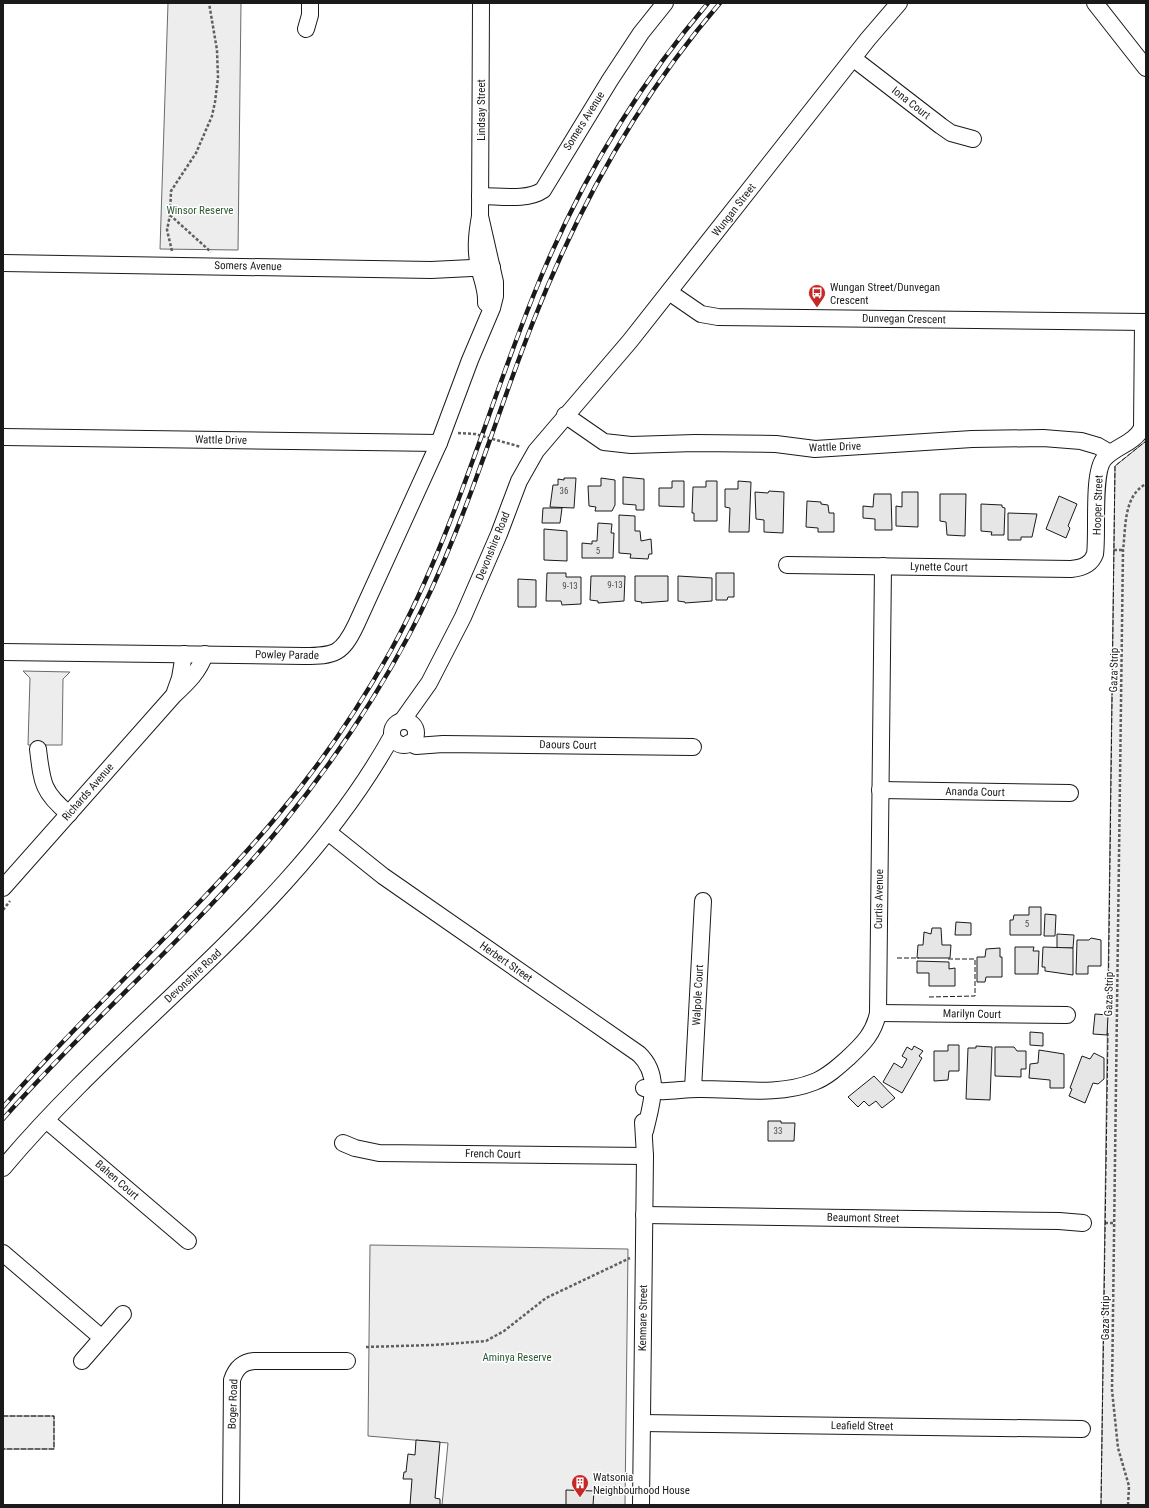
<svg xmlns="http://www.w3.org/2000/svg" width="1149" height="1508" viewBox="0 0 1149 1508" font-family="'Roboto Condensed',sans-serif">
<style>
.built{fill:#ededed;stroke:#6a6a6a}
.building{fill:#e6e6e6;stroke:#1a1a1a}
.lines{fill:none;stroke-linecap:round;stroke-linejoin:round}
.minor-casing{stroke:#1a1a1a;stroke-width:18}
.path{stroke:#5f5f5f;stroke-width:2.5;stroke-dasharray:3 2;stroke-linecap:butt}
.minor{stroke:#fff;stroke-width:16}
.rail-casing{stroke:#1a1a1a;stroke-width:4.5}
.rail{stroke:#fff;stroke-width:3;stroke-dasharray:9;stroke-linecap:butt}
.fence{stroke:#1a1a1a;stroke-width:1;stroke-dasharray:5 2;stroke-linecap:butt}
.labels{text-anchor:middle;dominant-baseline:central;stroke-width:3;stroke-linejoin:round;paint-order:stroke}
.number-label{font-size:9px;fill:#4d4d4d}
.street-label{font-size:11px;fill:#1a1a1a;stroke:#fff}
.park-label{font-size:11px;fill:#2b5a34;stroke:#fff}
.poi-label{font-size:11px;fill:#1a1a1a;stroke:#fff;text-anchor:start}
</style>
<rect width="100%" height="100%" fill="#fff"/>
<g class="built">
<path d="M168,3H241L238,250L160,249Z"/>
<path d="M1146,441V1505H1101L1115,466Z"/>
<path d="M23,671L70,672L63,679L62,745H28L30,678Z"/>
<path d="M370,1245L628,1249L625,1505H442L448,1443L368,1436Z"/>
<rect x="3" y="1416" width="51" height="33"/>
</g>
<g class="building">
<path d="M623,477L644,479V510H636V505L623,504Z"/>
<path d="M564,478H576L574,508L550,507L553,485H558V479L564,480Z"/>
<path d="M601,478L615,480V505L612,511H595L596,507L589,506L588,486H601Z"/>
<path d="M672,481H684V507L659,506V488H672Z"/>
<path d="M706,481H717V521H694V513H692L693,487H706Z"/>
<path d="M738,481L751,482L749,532H729L730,508L725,507V489H738Z"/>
<path d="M769,491L784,492L783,533L764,532V520L756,519L755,492L768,493Z"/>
<path d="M902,492H918V527L896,526V506L902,507Z"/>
<path d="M874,494H891L892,530H875V519L863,518V506L873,507Z"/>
<path d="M940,494H966L965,536L947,535L946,522L940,521Z"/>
<path d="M1059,496L1077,504L1068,526L1070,528L1066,538L1046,529Z"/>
<path d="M807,501L821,502V504L828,505L829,513H834V532H818V528L806,527Z"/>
<path d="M981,504L1002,505V507L1005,508L1004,535H991L992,532L981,531Z"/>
<path d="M543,508H562L560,523H542Z"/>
<path d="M1008,513L1037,514L1032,537H1021V540H1008Z"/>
<path d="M619,515L635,516V531H640L641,541L651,539L652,554H649L648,559L630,558L631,554L619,553Z"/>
<path d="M598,523L612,524L611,533H614L613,558H582V543L592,544V541H597Z"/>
<path d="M544,529L567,531V561L544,560Z"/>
<path d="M547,573H566V577H581V604L562,605L561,601H546Z"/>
<path d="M716,573H734V597H728L727,600H716Z"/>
<path d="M591,576H625L624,601L598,603V601L590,600Z"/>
<path d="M635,576H668V601L641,603L642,602L635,601Z"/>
<path d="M678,576L712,578V601L685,603V602L678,601Z"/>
<path d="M518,579L536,580V607H518Z"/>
<path d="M1029,907H1041V935H1010V920H1013L1014,915H1029Z"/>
<path d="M1045,914L1056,915L1055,936H1044Z"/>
<path d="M956,922L971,923V935H955Z"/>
<path d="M932,928H941L942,945H951L950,958H917L918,945H923L924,932L931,934Z"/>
<path d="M1057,934L1074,935L1073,948H1057Z"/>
<path d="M1091,938L1101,940V966H1088V974H1076L1077,940H1089Z"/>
<path d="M1015,947H1034L1033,951H1039L1038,974H1015Z"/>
<path d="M1043,947L1073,948V975L1045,971V967H1042Z"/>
<path d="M1000,948V957H1002V977H986L985,982H977V957H985L986,949Z"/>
<path d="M917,961L949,962V969L955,968V986H929V973H917Z"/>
<path d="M1095,1014L1108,1015L1107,1035L1093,1034Z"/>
<path d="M1030,1032L1043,1033V1046L1030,1045Z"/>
<path d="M948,1045H959V1071H949L948,1080L934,1081V1051H948Z"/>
<path d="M914,1046L923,1051L919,1056L922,1058L902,1093L883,1082L894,1063L902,1068L907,1059L902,1056L907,1047L912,1050Z"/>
<path d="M976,1046L992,1047L990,1100L966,1099L968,1048H976Z"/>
<path d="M995,1047H1014L1017,1051H1026V1069H1021V1077L995,1076Z"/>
<path d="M1039,1050L1064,1054V1088H1050V1080L1029,1078L1030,1064L1038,1063Z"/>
<path d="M1094,1053L1104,1058V1079L1098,1084L1093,1083L1085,1103L1069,1096L1072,1089L1070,1088L1082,1056L1090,1059Z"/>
<path d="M874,1076L895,1098L882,1108L876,1101L869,1106L864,1101L858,1107L848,1097Z"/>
<path d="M768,1121H781V1123H795L794,1141H768Z"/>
<path d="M416,1440L440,1442L435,1498L440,1499V1505H410L412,1479H403L404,1472H406L408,1454L415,1455Z"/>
<path d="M566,1490L594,1491L593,1505H566Z"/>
</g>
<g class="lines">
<defs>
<g id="minor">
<path d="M481,3L480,216C477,233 475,249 479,267C482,280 487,290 486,303"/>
<path d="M1095,3L1146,68"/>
<path d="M306,29L310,15V3"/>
<path d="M854,59L941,126L951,133L973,139"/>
<path d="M480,196C500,196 527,201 543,190L610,80L641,33L665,3"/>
<path d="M3,263L431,270L492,267"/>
<path d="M669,292L701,314L718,317L1146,322"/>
<path d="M565,415L604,442L631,445L695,443L776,444L815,449L972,439L1043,438L1081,441L1098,446L1110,453"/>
<path d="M3,437L439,443"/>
<path d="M787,565L1071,569C1082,568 1091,565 1095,554C1098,533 1092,473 1104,459C1115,446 1134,444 1142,428L1143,322"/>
<path d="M3,652L304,656C335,656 342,654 356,625L439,443L470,360L492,308L495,296V282L480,216"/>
<path d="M175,692L180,678L184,654"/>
<path d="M402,721L429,683L463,617L499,534L519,481L536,451L630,341L868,39L899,3"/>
<circle cx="404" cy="733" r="12"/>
<path d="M409,743L416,746L443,744L693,747"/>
<path d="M38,749C42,782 42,792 69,814"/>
<path d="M880,790L1070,793"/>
<path d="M328,832L383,876L639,1054C662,1076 651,1105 645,1131"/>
<path d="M3,888L174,695C187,683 199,672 205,654"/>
<path d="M878,1013L1067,1015"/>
<path d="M644,1088C664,1095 681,1088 702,1089C738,1089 779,1096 814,1082C827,1077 838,1067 848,1058C863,1044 874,1033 878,1013L883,566"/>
<path d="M693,1089L703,901"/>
<path d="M46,1120L188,1241"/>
<path d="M343,1143L355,1148L379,1153L645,1156"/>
<path d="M3,1168C128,1019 296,909 392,736"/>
<path d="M644,1215L1059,1221L1083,1223"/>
<path d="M3,1253L102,1338L82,1361"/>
<path d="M102,1338L123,1314"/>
<path d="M642,1423L1082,1429"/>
<path d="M231,1505L232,1380C236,1368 242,1362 254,1361H347"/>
<path d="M641,1505L645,1156L643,1122"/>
</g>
</defs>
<use href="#minor" class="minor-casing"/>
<g class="path">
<path d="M170,215L211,252"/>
<path d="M172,251L167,230L170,215L171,191L196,153L212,116L215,102L218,78L217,50L209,3"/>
<path d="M458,433L475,434L521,447"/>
<path d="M1114,550H1123"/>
<path d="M3,910L10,901"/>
<path d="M1105,1223H1114"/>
<path d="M366,1347L433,1345L486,1341L504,1331L546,1298L630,1258"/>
<path d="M1128,1505L1129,1486L1118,1448L1112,1390L1123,550C1126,528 1123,496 1146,484"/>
</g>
<use href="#minor" class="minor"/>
<defs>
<g id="rail">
<path d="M3,1107C89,1008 188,921 273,821C317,769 357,711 390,652C453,538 486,413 534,294C576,189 635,89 708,3"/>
<path d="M3,1119C92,1018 196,930 282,825C330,766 373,703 409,635C462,535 492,426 533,322C578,207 639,97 720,3"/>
</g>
</defs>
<use href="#rail" class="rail-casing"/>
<use href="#rail" class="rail"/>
<g class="fence">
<path d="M897,958H919"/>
<path d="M929,997L975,996V959H947"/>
<path d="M1108,1017L1115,466L1146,441"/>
<path d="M3,1416H54V1449H3"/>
<path d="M1101,1505L1108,1033"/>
</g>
</g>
<defs>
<symbol id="bus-pin" viewBox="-11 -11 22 30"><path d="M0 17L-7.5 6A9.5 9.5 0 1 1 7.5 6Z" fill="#c62828" stroke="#fff"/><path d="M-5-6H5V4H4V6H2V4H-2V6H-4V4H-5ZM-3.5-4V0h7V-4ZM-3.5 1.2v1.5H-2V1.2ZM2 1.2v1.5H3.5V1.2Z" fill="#fff"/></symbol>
<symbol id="building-pin" viewBox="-11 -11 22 30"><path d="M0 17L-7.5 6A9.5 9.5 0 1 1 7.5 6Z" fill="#c62828" stroke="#fff"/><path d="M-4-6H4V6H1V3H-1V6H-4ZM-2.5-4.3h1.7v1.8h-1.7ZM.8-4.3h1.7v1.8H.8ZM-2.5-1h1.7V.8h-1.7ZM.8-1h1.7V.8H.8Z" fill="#fff"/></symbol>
</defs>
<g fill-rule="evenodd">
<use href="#bus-pin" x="807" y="283" width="20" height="27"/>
<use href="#building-pin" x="570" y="1473" width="20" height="27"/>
</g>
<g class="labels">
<g class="number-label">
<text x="564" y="491">36</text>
<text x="598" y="551">5</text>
<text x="615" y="585">9-13</text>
<text x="570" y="586">9-13</text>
<text x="1027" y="924">5</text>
<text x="778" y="1131">33</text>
</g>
<g class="street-label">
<text transform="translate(911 103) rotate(38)">Iona Court</text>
<text transform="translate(481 110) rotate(-90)">Lindsay Street</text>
<text transform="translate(584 121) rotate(-58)">Somers Avenue</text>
<text transform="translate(734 210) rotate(-52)">Wungan Street</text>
<text transform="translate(248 266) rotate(1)">Somers Avenue</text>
<text transform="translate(904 319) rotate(1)">Dunvegan Crescent</text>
<text transform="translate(221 440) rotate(1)">Wattle Drive</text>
<text transform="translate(835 447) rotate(-2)">Wattle Drive</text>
<text transform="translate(1098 505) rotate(-88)">Hooper Street</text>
<text transform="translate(493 546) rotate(-68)">Devonshire Road</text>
<text transform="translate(939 567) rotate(1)">Lynette Court</text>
<text transform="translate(287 655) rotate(1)">Powley Parade</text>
<text transform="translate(1114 670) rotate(-89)">Gaza Strip</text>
<text transform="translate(568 745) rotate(1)">Daours Court</text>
<text transform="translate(88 792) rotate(-49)">Richards Avenue</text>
<text transform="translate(975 792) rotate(1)">Ananda Court</text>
<text transform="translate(879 899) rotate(-89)">Curtis Avenue</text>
<text transform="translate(506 962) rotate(35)">Herbert Street</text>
<text transform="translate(193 976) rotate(-43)">Devonshire Road</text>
<text transform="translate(1109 994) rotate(-89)">Gaza Strip</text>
<text transform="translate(698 995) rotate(-87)">Walpole Court</text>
<text transform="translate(972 1014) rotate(1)">Marilyn Court</text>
<text transform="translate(493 1154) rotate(1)">French Court</text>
<text transform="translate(117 1180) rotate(41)">Bahen Court</text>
<text transform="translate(863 1218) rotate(1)">Beaumont Street</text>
<text transform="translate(643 1318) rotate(-89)">Kenmare Street</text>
<text transform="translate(1105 1318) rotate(-90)">Gaza Strip</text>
<text transform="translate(233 1404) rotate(-88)">Boger Road</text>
<text transform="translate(862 1426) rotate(1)">Leafield Street</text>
</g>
<g class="park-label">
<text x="200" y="210">Winsor Reserve</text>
<text x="517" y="1357">Aminya Reserve</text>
</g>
<g class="poi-label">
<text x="830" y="287">Wungan Street/Dunvegan<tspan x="830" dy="13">Crescent</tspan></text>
<text x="593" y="1477">Watsonia<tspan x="593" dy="13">Neighbourhood House</tspan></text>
</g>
</g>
<rect width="1149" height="1508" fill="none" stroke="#1a1a1a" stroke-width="8"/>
</svg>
